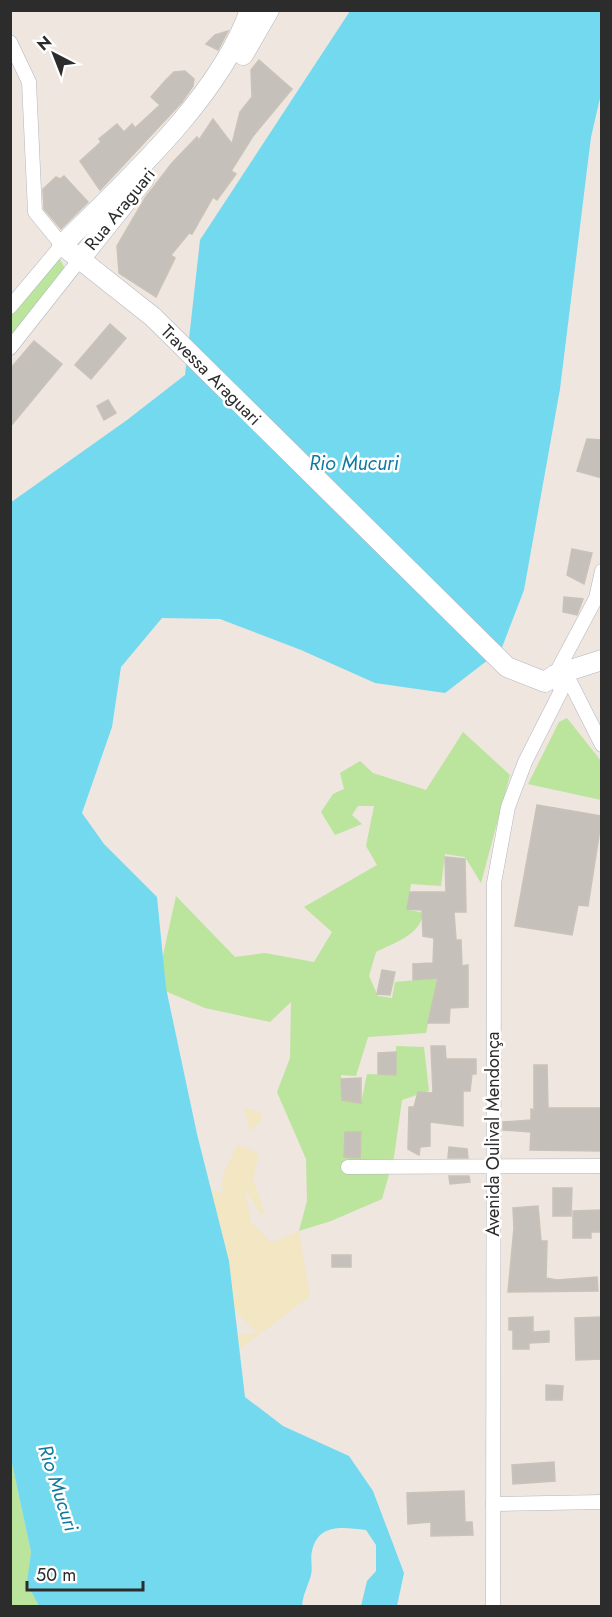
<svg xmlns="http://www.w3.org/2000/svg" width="612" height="1617" viewBox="0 0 612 1617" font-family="Jost,sans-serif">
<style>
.green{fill:#bbe49c}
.sand{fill:#f2e6c3}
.water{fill:#73d9ef}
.building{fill:#c6c0bb;stroke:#c9c2b8;stroke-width:1.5}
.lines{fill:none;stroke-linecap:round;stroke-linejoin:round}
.street-casing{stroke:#b2b6c0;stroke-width:15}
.secondary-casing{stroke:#b2b6c0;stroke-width:21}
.street{stroke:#fff;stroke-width:14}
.secondary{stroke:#fff;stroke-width:20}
.labels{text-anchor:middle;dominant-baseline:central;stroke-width:5;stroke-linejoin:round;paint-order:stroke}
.street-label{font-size:18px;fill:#2c2c2c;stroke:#fff}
.water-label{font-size:20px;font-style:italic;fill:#0e7a9f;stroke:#fff}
</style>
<rect width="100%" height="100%" fill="#eee6df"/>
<g class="green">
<path d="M60,259L65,269L11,337V314L55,260Z"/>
<path d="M567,718L601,761V800L528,784L559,722Z"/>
<path d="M463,732L510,775L481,883L465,857L445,854L441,886L411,884L407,909L423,913C421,935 393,943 376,952L369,976L378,996L392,998L395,982L438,978L426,1033L368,1037L356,1076L341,1075L342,1100L361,1103L367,1074L396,1075V1046L424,1047L429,1091L402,1100L394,1157L382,1199L331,1221L299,1231L307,1201L306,1159L277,1092L290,1058L291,1002L270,1022L205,1008L156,987L176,896L235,957L265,953L314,962L332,932L304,907L377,865L366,846L374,806H358L352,815L362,824L335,835L321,812L333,794L344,789L340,773L360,761L373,773L426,790Z"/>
<path d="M10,1454L31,1552L28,1583L39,1606H11Z"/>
</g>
<g class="sand">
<path d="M244,1107L263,1114L258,1124L250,1131Z"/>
<path d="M238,1144L259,1154L253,1179L265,1213L260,1214L245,1188L251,1222L271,1243L299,1231L310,1296L224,1361L214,1338L257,1333L188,1263L173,1172L222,1194L223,1174Z"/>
</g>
<path class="water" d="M350,11H601V94L591,137L560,389L524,590L501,650L445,693L375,683L301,650L220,619L162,618L121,667L112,727L82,813L104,844L157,897L166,988L197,1134L229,1261L245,1397L283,1426L349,1456L373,1491L404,1573L397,1606H361L367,1581L376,1571V1545L366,1530C343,1527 318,1523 312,1551C310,1559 313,1567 311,1575C308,1586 303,1594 302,1606H39L27,1583L31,1552L10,1454V503L127,420L185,375L200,240Z"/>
<g class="building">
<path d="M228,31L218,50L206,44L215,35Z"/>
<path d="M259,60L292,89L253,136L231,171L236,174L217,200L213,197L192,234L189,233L171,255L175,258L156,297L119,273L117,246L145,198L172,163L197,137L199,140L213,119L232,144L240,112L252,97L251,70Z"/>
<path d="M185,71L194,79L193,86L182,102L100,190L80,161L101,142L99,139L117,124L124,132L132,124L135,128L160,105L151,97L165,81L174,72Z"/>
<path d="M64,176L88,202L61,229L44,209L43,189L56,177L60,179Z"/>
<path d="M110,324L126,338L91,379L75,365Z"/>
<path d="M34,341L62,364L10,427V369Z"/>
<path d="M108,400L116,413L104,420L97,406Z"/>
<path d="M587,439L602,440V478L577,471Z"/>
<path d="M572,549L592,553L584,584L567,575Z"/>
<path d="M564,597L583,599L577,615L563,612Z"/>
<path d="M537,805L602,816L588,906L578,905L572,935L515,926Z"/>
<path d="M445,857L465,859L466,912H454L456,940H461L462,966L468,965V1007L450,1008L449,1023H428L438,978L413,980V964L433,963L434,938L423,936L422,910L407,909L410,892H446Z"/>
<path d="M382,970L395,972L390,995L377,994Z"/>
<path d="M431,1046H445L446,1059H476V1074H472L470,1091H463V1126L430,1122V1146L420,1147L419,1155L408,1149L409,1107H414L418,1092L433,1093Z"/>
<path d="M396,1052V1075L378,1074V1053Z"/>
<path d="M534,1065H547L548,1108H602V1151L530,1150L531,1132L503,1130V1122L531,1120V1109L534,1110Z"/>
<path d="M361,1078V1103L342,1100L341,1079Z"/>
<path d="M345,1132H361L360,1158L344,1157Z"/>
<path d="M449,1147L467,1149L468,1158H448Z"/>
<path d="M449,1176H469L470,1182L450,1184Z"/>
<path d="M553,1188H572L571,1216H553Z"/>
<path d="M538,1206L541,1241H547L546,1278L557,1280L597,1277L598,1291L508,1292L514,1228L513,1208Z"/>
<path d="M602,1210V1232H591V1238H573V1211Z"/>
<rect x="332" y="1255" width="19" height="12"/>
<path d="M533,1317V1332L549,1331V1342L529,1343V1349H513V1330H509V1318Z"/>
<path d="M602,1317V1359L576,1360L575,1318Z"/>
<path d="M546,1385L563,1386L562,1400H546Z"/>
<path d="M554,1462L555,1481L513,1484L512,1465Z"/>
<path d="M464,1491L465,1522H472L473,1535L431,1536V1522L408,1524L407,1493Z"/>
</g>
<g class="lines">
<defs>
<g id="street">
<path d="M10,42L29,82L35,212L62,245L10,307"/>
<path d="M10,348L81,258"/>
<path d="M565,672L602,745"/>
<path d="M348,1167L602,1166"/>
<path d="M493,1504L602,1502"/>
<path d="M493,1606L494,883L508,807L525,762L561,691L555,675L596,598L602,571"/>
</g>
<g id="secondary">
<path d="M250,10C220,97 126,181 62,245L153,317L507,667L545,682L555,675L602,660"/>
<path d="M243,55L269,10"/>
<path d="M81,258L144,179"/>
</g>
</defs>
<use href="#street" class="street-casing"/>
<use href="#secondary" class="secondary-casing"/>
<use href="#street" class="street"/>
<use href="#secondary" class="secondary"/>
</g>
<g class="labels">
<g class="street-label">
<text transform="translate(120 209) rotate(-51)">Rua Araguari</text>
<text transform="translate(211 375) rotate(45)">Travessa Araguari</text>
<text transform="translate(493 1134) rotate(-90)">Avenida Oulival Mendonça</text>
</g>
<g class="water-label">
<text x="354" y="463">Rio Mucuri</text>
<text transform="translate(58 1488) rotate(72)">Rio Mucuri</text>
</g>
</g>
<rect width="612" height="1617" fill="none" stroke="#2c2c2c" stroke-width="24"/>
<g transform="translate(54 54) rotate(318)" stroke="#ffffff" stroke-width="4.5" paint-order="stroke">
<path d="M0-4.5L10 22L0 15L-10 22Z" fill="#2c2c2c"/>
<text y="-9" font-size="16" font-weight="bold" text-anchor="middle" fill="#2c2c2c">N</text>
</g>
<path d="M27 1581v9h116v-9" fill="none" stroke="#2c2c2c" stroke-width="3"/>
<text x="36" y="1581" font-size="18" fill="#2c2c2c" stroke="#ffffff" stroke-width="4.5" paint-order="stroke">50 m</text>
</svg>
